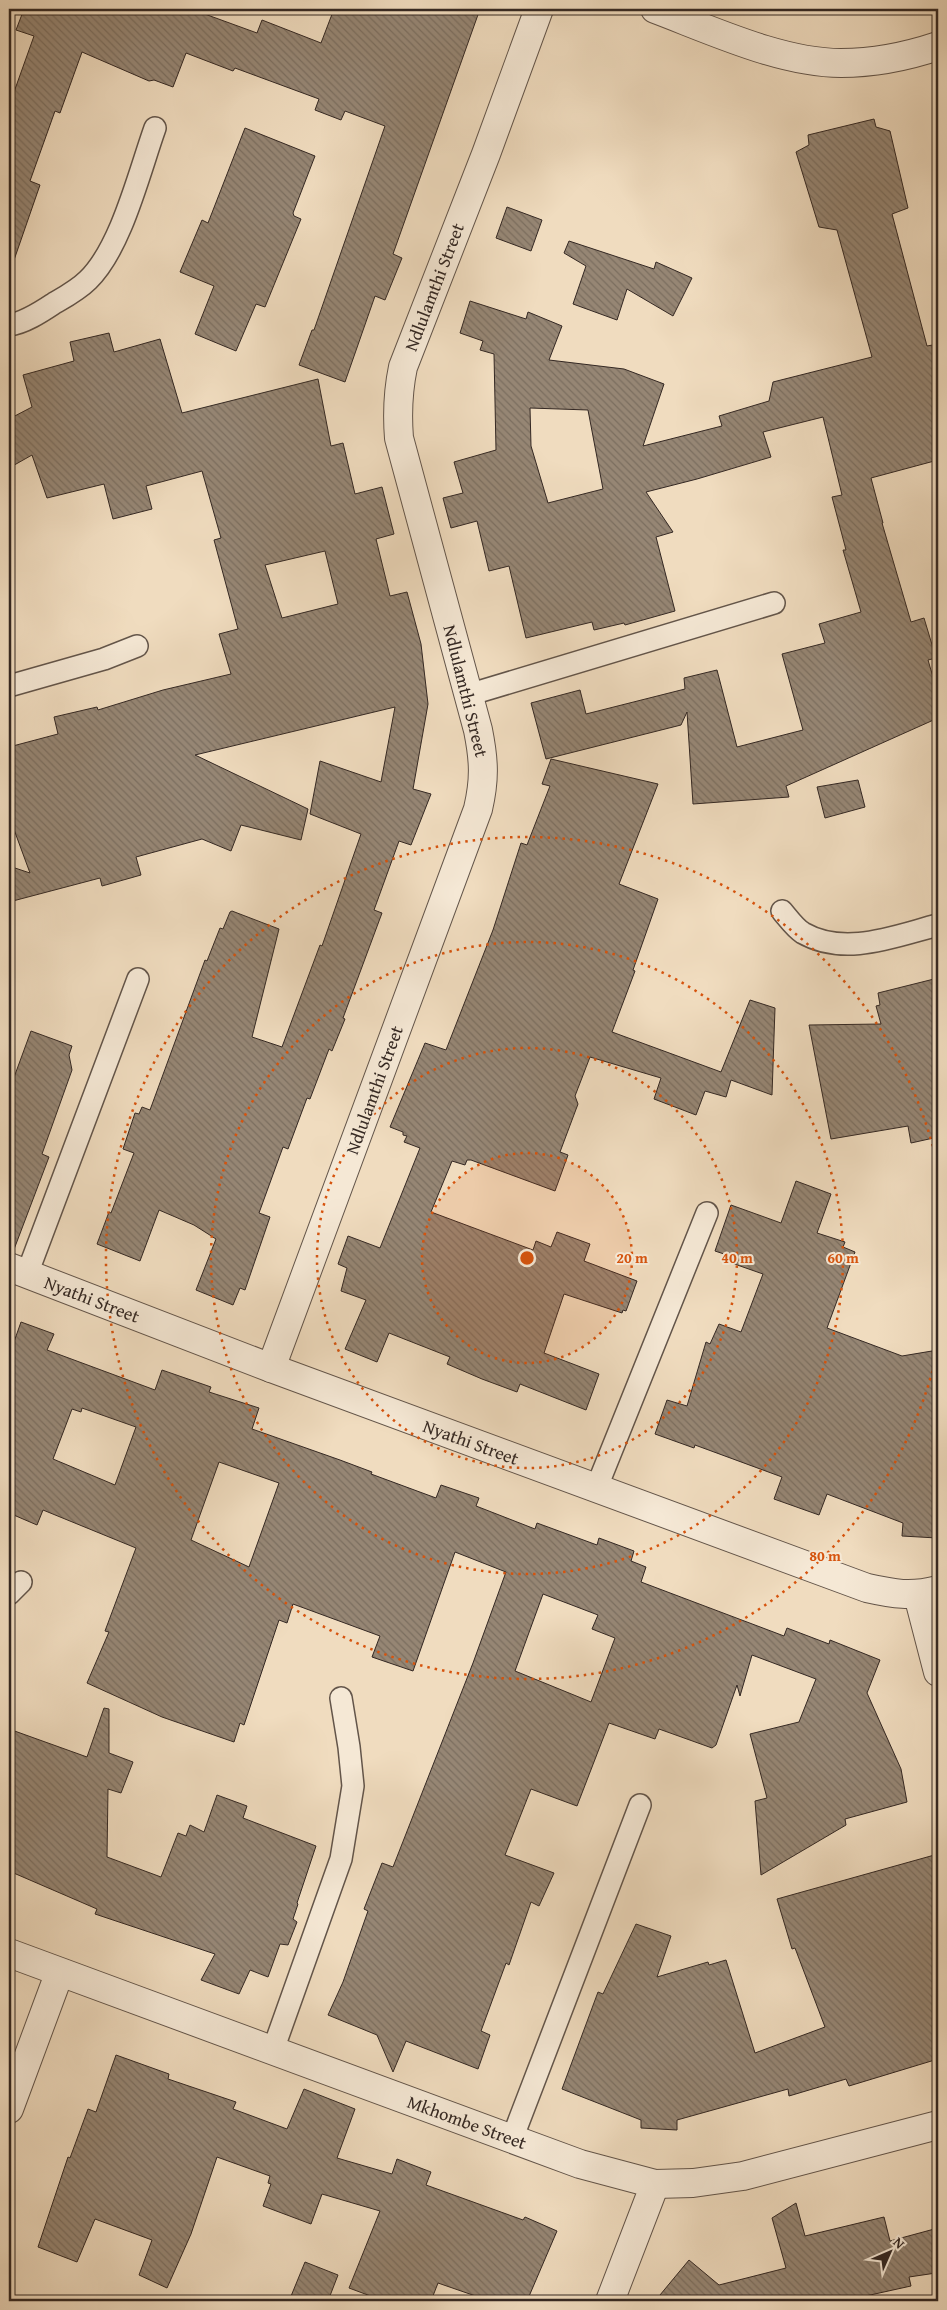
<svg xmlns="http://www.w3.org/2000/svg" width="947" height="2310" viewBox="0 0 947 2310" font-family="'Gentium Book Plus',serif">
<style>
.building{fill:url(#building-back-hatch);stroke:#342823;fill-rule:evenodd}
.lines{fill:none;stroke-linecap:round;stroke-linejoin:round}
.service-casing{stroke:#63554a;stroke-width:24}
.minor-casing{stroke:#63554a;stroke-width:30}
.service{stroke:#f5e8d5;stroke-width:21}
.minor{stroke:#f5e8d5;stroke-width:28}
.ring{fill:none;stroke:#d6540e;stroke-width:2.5;stroke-dasharray:2.5 5}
.labels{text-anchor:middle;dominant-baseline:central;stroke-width:4;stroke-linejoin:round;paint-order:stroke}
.street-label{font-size:18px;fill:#342823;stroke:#f5e8d5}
.centre{fill:#d6540e;stroke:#f5e8d5;stroke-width:2.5}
.ring-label{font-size:15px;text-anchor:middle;font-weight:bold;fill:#d6540e;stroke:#f5e8d5;stroke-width:4;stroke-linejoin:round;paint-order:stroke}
</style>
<defs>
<pattern id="building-back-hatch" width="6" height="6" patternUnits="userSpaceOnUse" patternTransform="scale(1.25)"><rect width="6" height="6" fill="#968674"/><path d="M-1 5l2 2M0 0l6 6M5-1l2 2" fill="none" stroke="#7b6e5f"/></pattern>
</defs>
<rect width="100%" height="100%" fill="#f0dcbf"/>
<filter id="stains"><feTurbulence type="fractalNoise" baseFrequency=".004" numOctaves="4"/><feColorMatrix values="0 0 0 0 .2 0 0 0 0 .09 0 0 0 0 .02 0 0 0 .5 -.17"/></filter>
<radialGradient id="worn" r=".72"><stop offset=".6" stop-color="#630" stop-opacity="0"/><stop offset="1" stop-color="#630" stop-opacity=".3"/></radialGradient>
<g class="building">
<path d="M24,9H191L257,33L262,20L321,43L334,9H480L393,254L402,258L385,300L375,296L345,382L299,365L312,330H314L385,126L345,111L341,120L315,110L319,99L235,68L233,71L186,53L173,87L154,80L149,81L82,52L60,113L55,111L30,181L40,185L13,263L9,262V106L34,36L16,30Z"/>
<path d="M874,119L876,127L890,131L908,208L892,214L927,346L938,344V460L871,478L883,523H882L911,622L924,618L936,658L928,660L938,694V718L786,786L789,797L693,804L687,712L681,725L546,759L531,703L580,690L586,714L685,689L684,678L717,670L737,747L803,730L782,654L825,643L819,624L861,612L843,550H846L832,497L842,495L823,417L763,432L771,457L697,479L646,492L673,532L656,537L675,611L625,625L624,623L594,630L592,622L526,638L509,566L489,571L477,521L451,528L443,498L463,493L454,462L496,450L494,354L480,350L483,341L460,333L470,301L526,319L528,312L562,326L549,360L624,369L664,384L643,446L722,426L719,416L769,401L773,382L872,357L837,230L819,227L796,152L809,145L808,135ZM530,408L588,410L603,489L548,503L531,446Z"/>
<path d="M245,128L315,156L293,213L294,216L301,219L265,307L256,304L236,351L195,334L214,286L180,272L202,220L208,223Z"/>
<path d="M507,207L542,220L531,251L496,238Z"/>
<path d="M569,241L654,269L656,262L692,278L673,316L627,289L617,320L573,304L586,266L564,253Z"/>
<path d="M109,333L114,352L160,339L182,413L318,379L331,446L343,443L355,494L382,487L394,534L376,539L390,596L407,592L421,644L428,704L413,789L431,794L411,845L399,841L374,910L382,913L343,1018L345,1019L332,1051L329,1049L310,1099L307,1098L288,1149L283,1147L259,1213L270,1217L245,1290L240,1288L233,1305L196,1290L216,1239L194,1225L159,1210L140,1261L97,1244L109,1212L111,1213L134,1153L123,1149L135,1113L139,1114L142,1107L150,1110L205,960L207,961L220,928L223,929L230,912L232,911L279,929L252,1037L282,1047L320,945L322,946L361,834L310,814L320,761L381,782L395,707L195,755L308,809L301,840L241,825L231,851L202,839L136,857L141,875L102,886L100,878L9,902V866L30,873L9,816V747L58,734L54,717L97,707L98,710L163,690L231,674L219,634L238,629L214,540L221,538L202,471L146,486L152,509L113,519L104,484L47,498L32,455L9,468V419L32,407L23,375L74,361L70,342ZM325,551L338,604L282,618L265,565Z"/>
<path d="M551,759L658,784L619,884L658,899L633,970L635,971L612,1032L721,1072L750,1000L775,1008L772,1095L731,1080L726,1097L705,1091L696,1115L654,1099L661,1078L590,1057L575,1096L578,1104L560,1152L568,1155L555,1191L471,1160H467L465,1165L452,1161L431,1212L533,1250L536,1241L551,1247L557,1232L590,1244L584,1261L637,1281L626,1311L623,1310L622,1313L564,1294L544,1353L599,1374L586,1410L520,1384L517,1392L482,1379L447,1364L450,1357L389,1333L377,1362L345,1349L366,1300L341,1291L347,1268L338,1264L348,1236L380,1248L420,1148L404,1142L407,1136L403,1135V1132L390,1127L425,1043L446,1050L493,930L521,843L527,845L550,786L542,784Z"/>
<path d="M858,780L865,807L825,818L817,787Z"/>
<path d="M938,978V1137L911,1143L908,1126L831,1139L809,1025L881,1024L876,1006L880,1005L878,993Z"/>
<path d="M31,1031L72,1046L69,1055L72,1070L42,1154L49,1157L13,1252H9V1091Z"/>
<path d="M796,1181L831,1194L817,1233L845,1242L843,1247L855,1252L827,1328L902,1356L938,1350L937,1538L902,1536L903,1523L827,1494L819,1515L774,1499L782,1477L695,1445L694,1448L655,1434L667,1400L687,1406L706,1342L710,1344L719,1324L741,1332L763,1274L723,1260L724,1254L715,1251L731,1205L781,1223Z"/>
<path d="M21,1322L54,1334L47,1350L155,1390L162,1370L211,1387L209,1392L259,1408L252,1429L340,1460L372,1472L371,1474L436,1498L441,1485L479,1498L476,1506L535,1529L537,1523L597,1545L599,1538L634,1551L631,1561L646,1567L641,1582L784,1636L787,1628L829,1644L830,1640L880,1660L867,1693L901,1769L907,1802L845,1819L846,1825L761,1875L755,1801L767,1798L750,1734L799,1722L816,1679L752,1655L740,1696L737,1685L716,1745L712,1748L659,1729L655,1739L609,1723L577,1806L531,1789L505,1855L554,1873L539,1906L531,1902L509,1965L506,1963L481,2031L490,2035L478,2069L406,2041L393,2072L377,2035L328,2015L343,1982L368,1911L364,1909L382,1863L393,1867L473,1663L506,1572L455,1552L413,1671L372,1657L380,1636L293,1604L287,1623L279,1620L244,1725L240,1723L234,1742L162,1717L87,1683L109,1632L105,1631L136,1548L43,1510L37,1525L9,1513V1356ZM82,1408L136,1427L115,1485L53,1459L72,1409L81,1412ZM219,1462L279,1483L249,1567L191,1540ZM543,1594L598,1615L592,1629L615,1638L591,1702L515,1671Z"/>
<path d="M104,1708L109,1709V1753L133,1762L121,1793L108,1789L107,1857L161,1877L178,1833L186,1836L190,1825L204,1832L217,1795L247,1806L243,1818L316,1846L297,1903L298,1904L293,1919L297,1922L288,1945L280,1944L268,1977L250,1970L239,1994L201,1980L215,1954L95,1914L97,1909L9,1871V1729L87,1757Z"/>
<path d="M938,1854V2059L849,2086L846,2079L789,2096L788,2089L677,2120V2130L641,2128V2120L562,2089L598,1992L603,1994L636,1924L671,1936L657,1977L708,1962L709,1965L726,1960L755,2053L825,2027L795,1948L792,1949L777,1899Z"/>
<path d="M116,2055L169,2074L168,2079L236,2102L233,2109L287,2129L304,2089L355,2109L337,2158L392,2174L397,2159L431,2172L426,2185L523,2220L525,2217L557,2231L527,2301H490L438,2283L431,2301H384L349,2288L380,2211L322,2194L311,2224L263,2206L271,2184L268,2183L270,2176L217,2157L191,2234L167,2288L139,2275L152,2240L95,2219L77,2262L38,2247L68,2157L70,2158L88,2109L96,2112Z"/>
<path d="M796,2203L805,2236L884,2217L890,2241L938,2228V2263H936V2273L909,2277L911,2286L843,2301H655L689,2260L719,2285L786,2268L772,2218Z"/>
<path d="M305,2262L338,2275L328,2301H289Z"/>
</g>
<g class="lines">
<defs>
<g id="service">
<path d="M9,325C24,323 41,312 53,304C65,297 78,290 88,280C121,248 139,173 155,128"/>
<path d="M9,686L104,659L137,646"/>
<path d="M468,695L774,603"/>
<path d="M782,911C788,918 795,928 803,933C845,957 895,936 938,925"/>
<path d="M27,1274L138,979"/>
<path d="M596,1489L707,1213"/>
<path d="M9,1594L21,1582"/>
<path d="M273,2050L341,1859L353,1786L349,1747L341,1698"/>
<path d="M512,2139L640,1805"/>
</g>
<g id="minor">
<path d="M655,9C711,30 781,63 841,63C872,63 908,56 938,46"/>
<path d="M9,1267L271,1368L867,1588C894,1594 911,1597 938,1590"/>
<path d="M271,1368L478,809C485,779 484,760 478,730L399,438C397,413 398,391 403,367L486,154L539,9"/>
<path d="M918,1595L938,1672"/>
<path d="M9,1953L580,2164L655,2184L693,2183L743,2176L938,2125"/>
<path d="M9,2109L59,1974"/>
<path d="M610,2301L655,2184"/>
</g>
</defs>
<use href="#service" class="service-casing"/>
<use href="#minor" class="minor-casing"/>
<use href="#service" class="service"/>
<use href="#minor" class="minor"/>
</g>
<circle cx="527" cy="1258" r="105" fill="#d6540e" fill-opacity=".12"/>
<g class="ring">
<circle cx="527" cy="1258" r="105"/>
<circle cx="527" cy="1258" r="210"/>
<circle cx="527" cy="1258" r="316"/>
<path d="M938 1349A421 421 0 1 1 938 1167"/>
</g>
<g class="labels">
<g class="street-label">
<text transform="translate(434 287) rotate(-69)">Ndlulamthi Street</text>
<text transform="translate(466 691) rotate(76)">Ndlulamthi Street</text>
<text transform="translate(374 1090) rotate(-70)">Ndlulamthi Street</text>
<text transform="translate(92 1299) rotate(21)">Nyathi Street</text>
<text transform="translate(471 1442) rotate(20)">Nyathi Street</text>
<text transform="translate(467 2122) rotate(20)">Mkhombe Street</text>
</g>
</g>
<circle cx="527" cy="1258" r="8" class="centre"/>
<g class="ring-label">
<text x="632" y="1263">20 m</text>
<text x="737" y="1263">40 m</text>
<text x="843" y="1263">60 m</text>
<text x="825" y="1561">80 m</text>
</g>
<rect width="947" height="2310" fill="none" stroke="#f0dcbf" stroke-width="30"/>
<rect x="10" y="10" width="927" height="2290" fill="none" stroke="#342823" stroke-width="2.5"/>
<rect x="15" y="15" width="917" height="2280" fill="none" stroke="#342823"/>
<g transform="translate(890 2252) rotate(45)" stroke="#f5e8d5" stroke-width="4" paint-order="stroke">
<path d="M0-4L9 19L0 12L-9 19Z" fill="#342823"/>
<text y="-8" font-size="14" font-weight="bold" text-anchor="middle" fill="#342823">N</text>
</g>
<rect width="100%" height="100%" filter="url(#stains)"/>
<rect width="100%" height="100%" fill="url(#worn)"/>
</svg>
